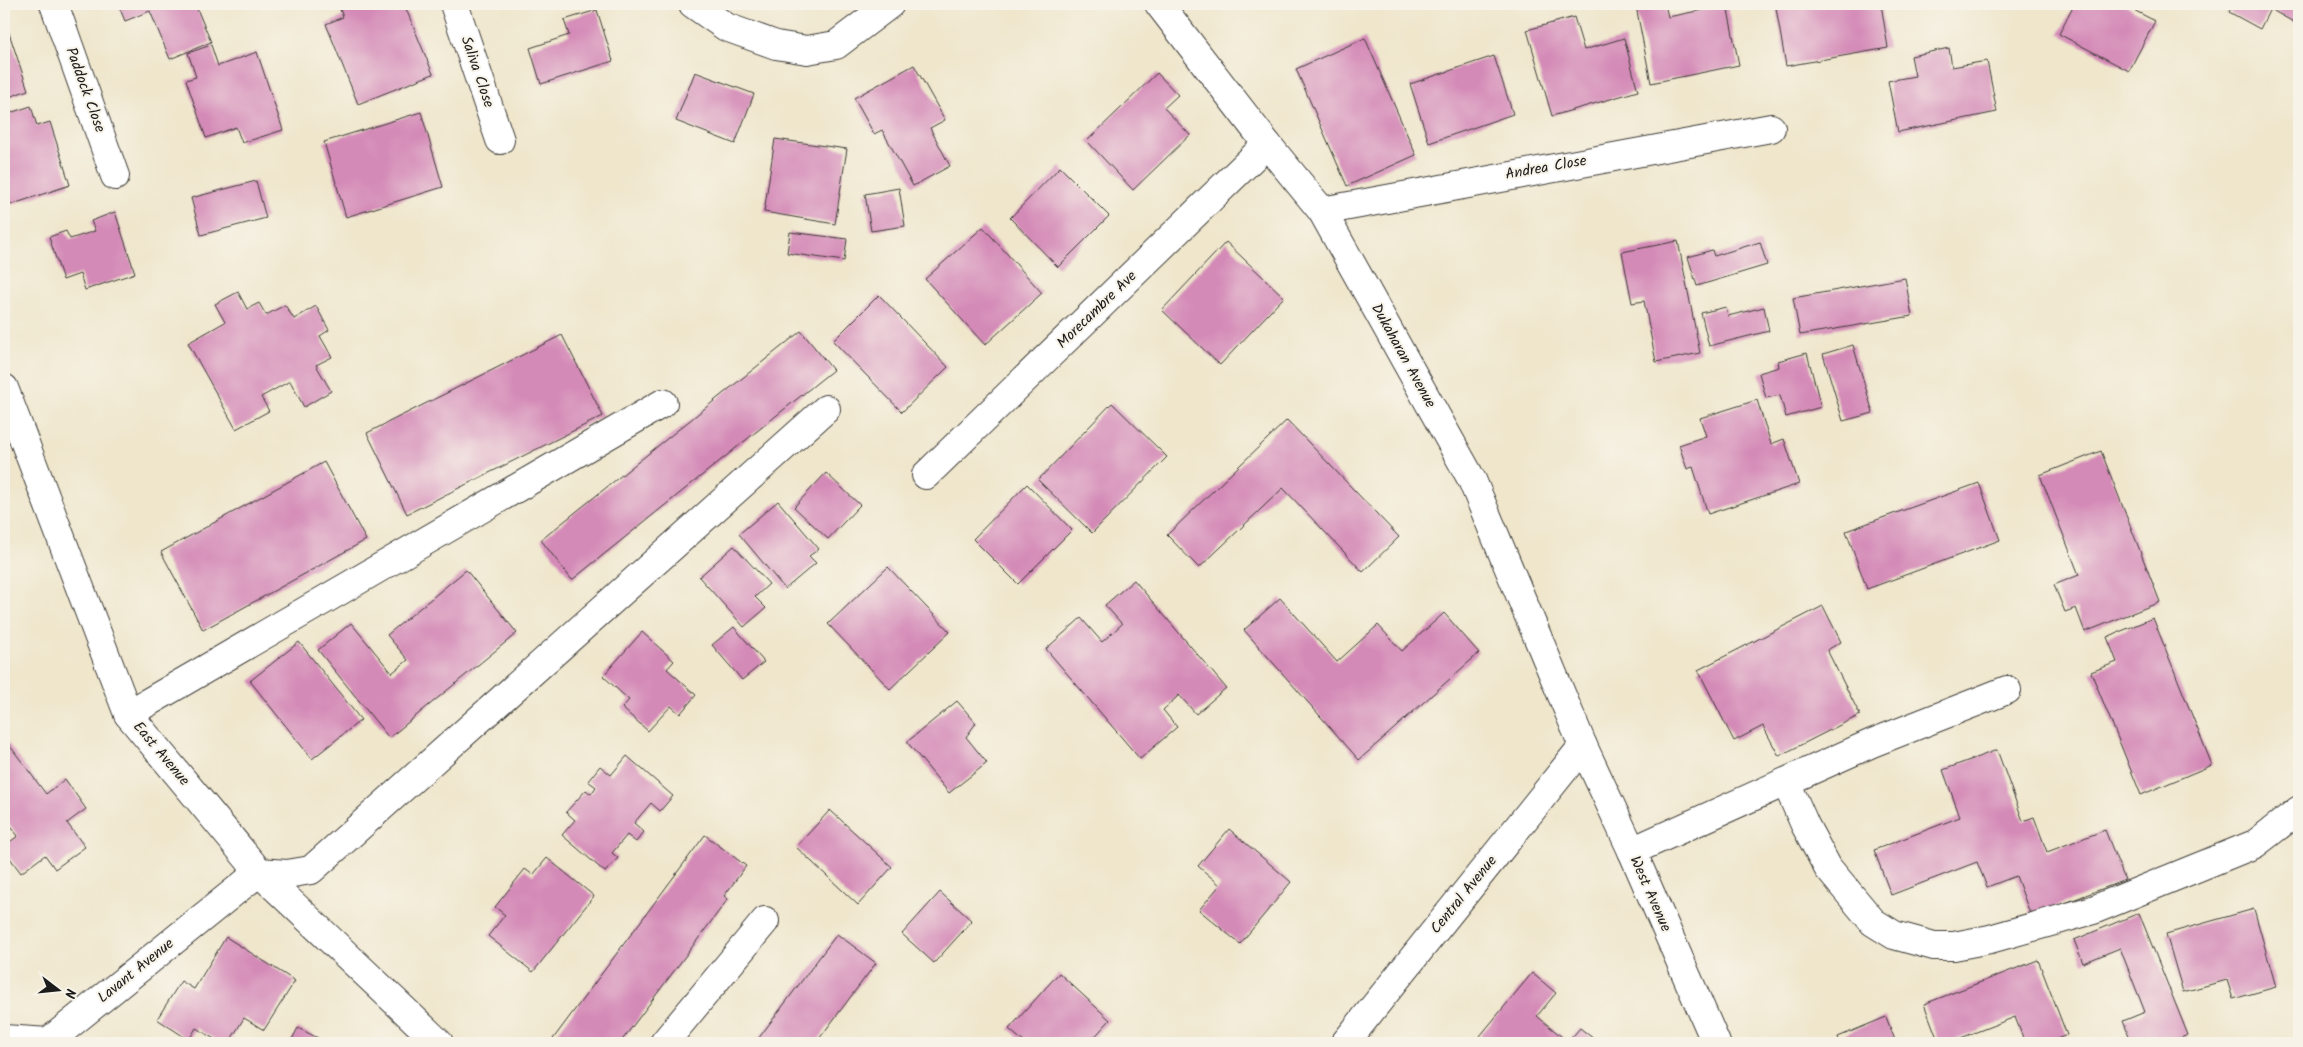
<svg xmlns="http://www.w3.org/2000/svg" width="2303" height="1047" viewBox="0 0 2303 1047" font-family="Kalam,sans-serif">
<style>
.building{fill:#d48ab7}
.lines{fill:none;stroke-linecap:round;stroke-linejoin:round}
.minor-casing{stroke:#3c3a36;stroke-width:30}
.minor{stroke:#fff;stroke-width:28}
.labels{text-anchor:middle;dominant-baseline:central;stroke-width:4;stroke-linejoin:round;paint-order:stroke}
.street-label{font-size:15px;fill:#1c1c1c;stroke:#f7f3e8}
</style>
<rect width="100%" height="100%" fill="#f7f3e8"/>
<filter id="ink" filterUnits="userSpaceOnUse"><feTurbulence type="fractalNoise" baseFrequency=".02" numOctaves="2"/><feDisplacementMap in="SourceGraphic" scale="10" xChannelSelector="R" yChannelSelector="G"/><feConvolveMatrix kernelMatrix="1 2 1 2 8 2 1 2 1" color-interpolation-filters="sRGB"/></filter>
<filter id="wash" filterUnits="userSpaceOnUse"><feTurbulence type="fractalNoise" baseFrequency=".0096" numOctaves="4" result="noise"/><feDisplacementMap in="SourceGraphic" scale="20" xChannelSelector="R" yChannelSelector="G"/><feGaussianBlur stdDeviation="1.12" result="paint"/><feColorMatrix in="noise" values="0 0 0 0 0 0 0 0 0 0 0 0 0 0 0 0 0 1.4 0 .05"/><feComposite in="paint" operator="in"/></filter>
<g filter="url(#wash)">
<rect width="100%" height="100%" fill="#efe6cc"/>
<g id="blocks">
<g class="building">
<path d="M118,4H195L211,42L170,59L150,11L125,21Z"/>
<path d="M338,4H404L433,74L358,104L326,24L343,17Z"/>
<path d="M1647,4H1665L1668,17L1727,5L1739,65L1651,83L1636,6Z"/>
<path d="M1802,4H1881L1888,48L1786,66L1776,8Z"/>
<path d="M2074,4H2122L2155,21L2129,71L2059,34Z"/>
<path d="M2233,4H2299V25L2270,9L2260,29L2229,12Z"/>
<path d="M597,10L613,61L541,84L530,48L569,35L564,20Z"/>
<path d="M1574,17L1584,50L1624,38L1638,91L1552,116L1527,30Z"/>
<path d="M4,18L28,90L4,99Z"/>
<path d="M1365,38L1416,155L1347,186L1296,69Z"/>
<path d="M211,45L218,66L257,52L283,130L242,143L236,127L206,138L186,80L196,77L188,53Z"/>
<path d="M1949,48L1952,67L1987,61L1997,112L1898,132L1888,81L1915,76L1911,56Z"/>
<path d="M1494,56L1513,114L1429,143L1410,84Z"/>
<path d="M914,65L945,120L930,128L950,166L913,186L882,130L874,134L854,98Z"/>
<path d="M695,72L754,94L735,144L676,121Z"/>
<path d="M1157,73L1178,95L1164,108L1190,135L1133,190L1087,141Z"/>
<path d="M31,106L37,126L50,122L70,185L10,205L4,185V141L8,140L4,127V115Z"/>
<path d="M421,112L443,187L346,217L324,142Z"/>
<path d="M775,139L847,149L835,224L764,212Z"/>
<path d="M1060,167L1109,216L1058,267L1010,218Z"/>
<path d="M256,181L266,218L201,235L191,198Z"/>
<path d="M899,188L905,226L871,231L865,194Z"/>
<path d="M115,212L135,273L85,290L80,274L63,280L49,237L66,231L70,239L95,231L91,221Z"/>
<path d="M983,227L1042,293L985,345L925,279Z"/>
<path d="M790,232L847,239L844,261L787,253Z"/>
<path d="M1678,241L1700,353L1656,362L1644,301L1632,303L1622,252Z"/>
<path d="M1226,242L1284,297L1220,365L1162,310Z"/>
<path d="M1760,242L1767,265L1697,286L1688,257L1712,250L1714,256Z"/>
<path d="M1905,278L1912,316L1800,335L1793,298Z"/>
<path d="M238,292L247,309L259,303L266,315L285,305L294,319L316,306L329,330L320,336L332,357L316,365L331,391L304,407L290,381L261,397L269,411L236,429L188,343L225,322L215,304Z"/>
<path d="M879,295L948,367L902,412L833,341Z"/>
<path d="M1726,307L1728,316L1764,307L1769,331L1709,346L1701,313Z"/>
<path d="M801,331L833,370L572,580L541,540Z"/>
<path d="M562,335L603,416L407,514L367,433Z"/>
<path d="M1853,345L1873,413L1843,421L1823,354Z"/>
<path d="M1807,353L1821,407L1786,417L1780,395L1766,398L1759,373L1779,367L1778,361Z"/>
<path d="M1757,400L1771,444L1784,439L1799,484L1708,514L1693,467L1687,469L1679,445L1706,436L1700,418Z"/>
<path d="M1112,403L1167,457L1092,533L1038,480Z"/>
<path d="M1287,420L1399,537L1363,572L1283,488L1199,568L1167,535Z"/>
<path d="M2101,451L2160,602L2085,632L2076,608L2065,612L2054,585L2079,575L2040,475Z"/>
<path d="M324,462L366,540L203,630L161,552Z"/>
<path d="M826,473L860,505L828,539L794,507Z"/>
<path d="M1979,483L2000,540L1867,589L1846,531Z"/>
<path d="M1027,484L1072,530L1018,584L973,539Z"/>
<path d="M778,501L819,549L809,556L816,563L785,589L739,534Z"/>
<path d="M734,546L769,584L755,597L766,608L744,627L699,577Z"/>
<path d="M888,567L950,632L890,689L828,624Z"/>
<path d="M466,570L517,633L389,738L318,650L351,623L392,673L408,660L387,635Z"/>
<path d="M1134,580L1226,688L1196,714L1179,695L1163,710L1177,727L1140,759L1046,649L1081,618L1102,642L1122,624L1105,605Z"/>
<path d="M1280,598L1337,662L1378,625L1402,651L1444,613L1479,653L1359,760L1244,630Z"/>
<path d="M1823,606L1841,642L1827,650L1860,715L1779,756L1763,726L1734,741L1698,670Z"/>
<path d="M2153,618L2212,765L2141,795L2091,672L2117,662L2107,637Z"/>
<path d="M734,627L764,662L742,680L712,645Z"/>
<path d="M642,632L674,661L667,669L696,695L680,714L671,706L648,731L622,708L629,700L603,676Z"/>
<path d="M299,642L361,720L312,759L250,681Z"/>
<path d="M957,701L976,723L966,737L987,763L949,793L907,742Z"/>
<path d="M4,738L46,794L65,779L86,809L67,823L85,847L55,869L45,855L21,873L4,850V846L18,836L4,817Z"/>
<path d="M1997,750L2023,821L2034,817L2047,852L2105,830L2125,880L2031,916L2016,876L1987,887L1977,862L1891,895L1874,850L1960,817L1943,770Z"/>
<path d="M627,756L673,796L660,811L651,803L634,823L644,832L636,842L627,835L612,853L618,858L605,872L562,835L575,820L566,812L586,790L591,794L596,787L588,781L600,766L611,775Z"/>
<path d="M830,810L892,867L858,905L796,847Z"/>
<path d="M1229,829L1291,882L1240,944L1199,910L1220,885L1198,866Z"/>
<path d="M705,835L746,866L724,896L728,899L620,1043H550Z"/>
<path d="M547,858L594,896L533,972L488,936L505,915L495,907L525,869L533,875Z"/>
<path d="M940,892L972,921L934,963L902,934Z"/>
<path d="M2254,909L2276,987L2233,999L2227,980L2183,992L2166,934Z"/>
<path d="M2139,913L2188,1035L2168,1043H2132L2123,1021L2145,1012L2120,948L2083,963L2074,940Z"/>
<path d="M837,934L876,963L816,1043H755Z"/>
<path d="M226,937L295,981L264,1030L244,1018L229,1043H221L196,1028L189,1040L157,1019L181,981L194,989Z"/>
<path d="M2038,960L2067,1035L2047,1043H2025L2015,1017L1948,1043H1939L1924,1004Z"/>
<path d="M1059,973L1110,1020L1089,1043H1025L1009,1029Z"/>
<path d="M1532,973L1556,993L1537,1016L1568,1042L1580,1028L1599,1043H1489L1480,1036Z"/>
<path d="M1886,1017L1895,1040L1888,1043H1840L1838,1037Z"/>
<path d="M298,1028L328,1043H290Z"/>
</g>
</g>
</g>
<g filter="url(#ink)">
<use href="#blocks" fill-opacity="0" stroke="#3c3a36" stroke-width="1"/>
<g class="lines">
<defs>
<g id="minor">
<path d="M54,4L115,176"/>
<path d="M454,4L500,140"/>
<path d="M693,4L726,27L776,45L807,50L836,45L890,4"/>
<path d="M1159,4L1267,144L1322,211L1472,480L1583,746L1632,851L1716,1043"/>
<path d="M1322,211L1771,128"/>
<path d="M4,388L128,714L259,872L439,1043"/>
<path d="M926,475L1267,144"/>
<path d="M128,714L663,403"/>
<path d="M1786,782L1805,825L1828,868L1873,922L1894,935L1934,946H1954L1990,939L2093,910L2255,844L2299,810"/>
<path d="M1632,851L1872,743L2007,690"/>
<path d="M4,1039L48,1042L259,872L287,874L311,870L826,409"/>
<path d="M664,1043L765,921"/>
<path d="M1345,1043L1583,746"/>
</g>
</defs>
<use href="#minor" class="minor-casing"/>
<use href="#minor" class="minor"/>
</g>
</g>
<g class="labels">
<g class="street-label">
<text transform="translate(477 72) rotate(71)">Saliva Close</text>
<text transform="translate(85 90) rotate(70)">Paddock Close</text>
<text transform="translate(1546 168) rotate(-10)">Andrea Close</text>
<text transform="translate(1097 310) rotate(-44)">Morecambre Ave</text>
<text transform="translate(1403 356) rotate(61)">Dukaharan Avenue</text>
<text transform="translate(161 754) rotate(50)">East Avenue</text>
<text transform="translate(1650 894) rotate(66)">West Avenue</text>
<text transform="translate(1464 895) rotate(-51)">Central Avenue</text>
<text transform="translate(136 971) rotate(-39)">Lavant Avenue</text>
</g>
</g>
<rect width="2303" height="1047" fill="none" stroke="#f7f3e8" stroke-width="20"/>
<g transform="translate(58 990) rotate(106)" stroke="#f7f3e8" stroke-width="4" paint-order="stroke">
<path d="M0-4L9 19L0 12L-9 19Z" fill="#1c1c1c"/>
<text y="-8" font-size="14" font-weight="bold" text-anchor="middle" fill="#1c1c1c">N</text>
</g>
</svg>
